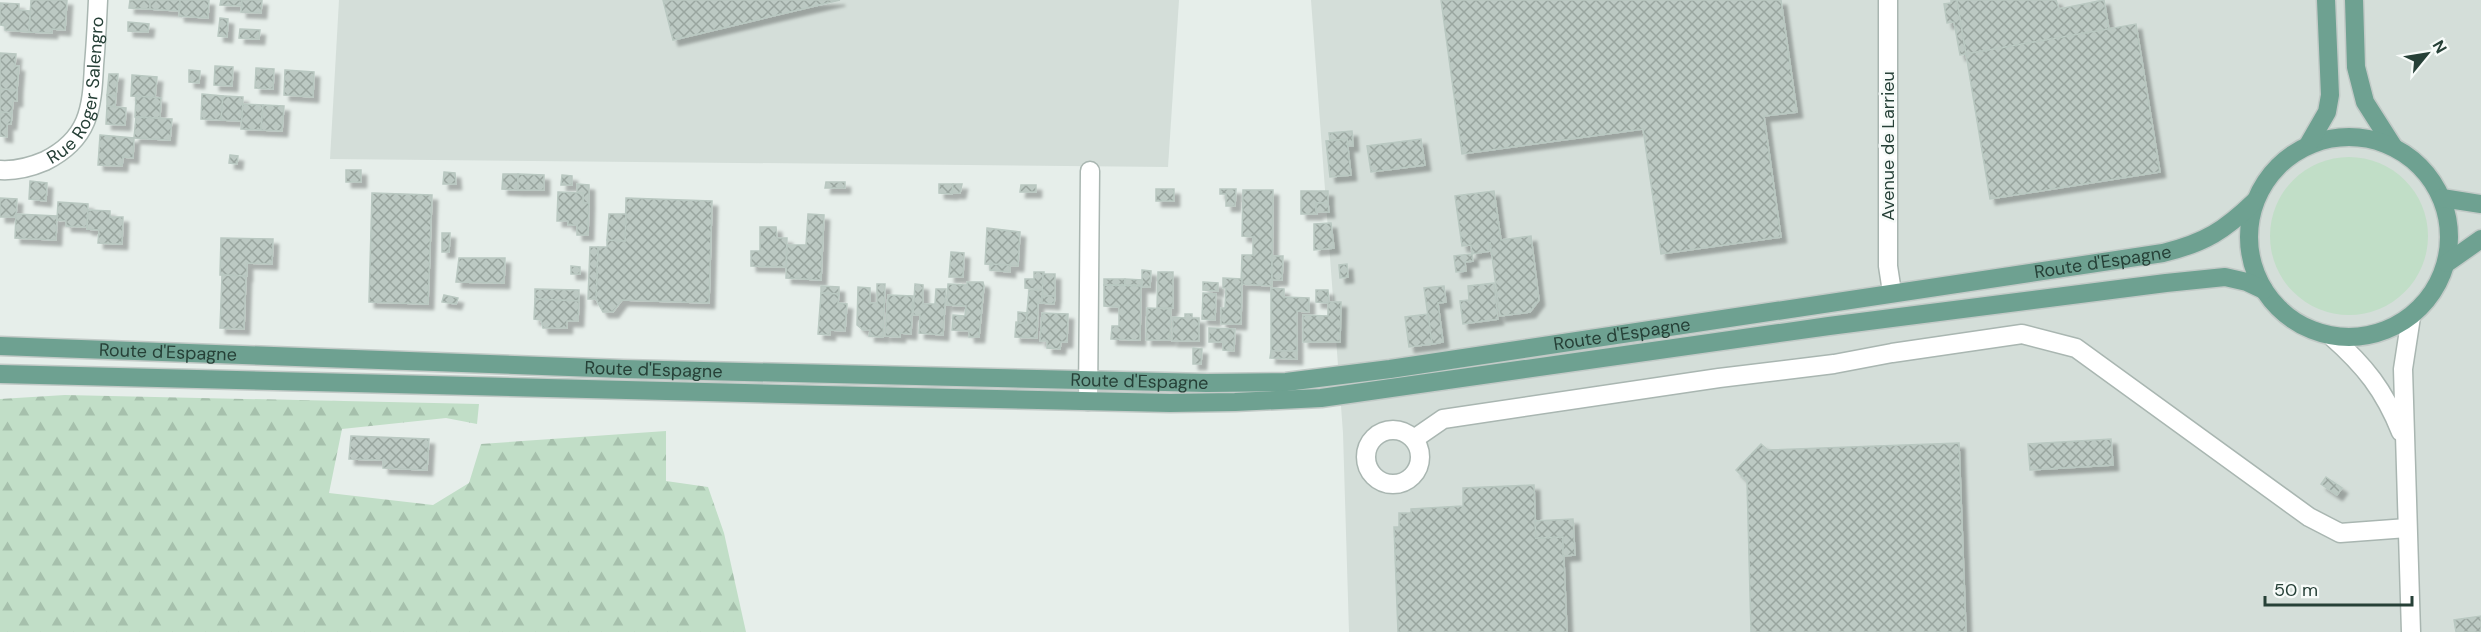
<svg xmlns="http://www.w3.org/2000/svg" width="2481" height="632" viewBox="0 0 2481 632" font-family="'DM Sans',sans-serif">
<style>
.built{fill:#d4ded9}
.green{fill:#c1dec7}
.forest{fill:url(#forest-firs)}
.building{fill:url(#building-cross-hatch);stroke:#b9c8c1;stroke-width:1.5;filter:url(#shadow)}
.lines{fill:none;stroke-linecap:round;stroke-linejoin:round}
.minor-casing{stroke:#a9b6b1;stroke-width:21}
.major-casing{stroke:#c2cac7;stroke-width:21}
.minor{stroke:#fff;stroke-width:18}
.major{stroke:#6ea191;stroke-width:18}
.labels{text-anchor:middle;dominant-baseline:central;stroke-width:5;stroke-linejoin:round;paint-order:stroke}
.street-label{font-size:18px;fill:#264037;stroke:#f7fbf9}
</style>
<defs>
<pattern id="forest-firs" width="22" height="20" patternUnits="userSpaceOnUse" patternTransform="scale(1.5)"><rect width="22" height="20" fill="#c1dec7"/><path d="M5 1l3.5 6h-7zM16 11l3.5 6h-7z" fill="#a6c0ac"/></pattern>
<pattern id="building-cross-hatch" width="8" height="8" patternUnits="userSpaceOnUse" patternTransform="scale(1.5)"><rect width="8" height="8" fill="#bcc9c3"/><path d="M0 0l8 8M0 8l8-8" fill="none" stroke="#99a59f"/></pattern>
<filter id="shadow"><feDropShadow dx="5.5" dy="5.5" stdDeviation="1.5" flood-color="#0004"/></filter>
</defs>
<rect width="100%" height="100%" fill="#e6eeea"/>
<g class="built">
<path d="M339,0H1179L1168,167L330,159Z"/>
<path d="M1311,0H2481V632H1349L1343,433Z"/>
</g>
<circle class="green" cx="2349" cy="236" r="79"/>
<path class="forest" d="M65,395L479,404L477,424L446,418L342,429L329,493L433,505L469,483L481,444L666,431V481L708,487L724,533L746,632H0V399Z"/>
<g class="building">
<path d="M31,0H67L65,30L52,29V33L29,32Z"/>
<path d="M130,0H150V9L129,8Z"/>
<path d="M150,0H180L179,11L150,9Z"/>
<path d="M180,0H209L208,18L179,16Z"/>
<path d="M221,0H242V6L220,5Z"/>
<path d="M242,0H262L261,13L241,12Z"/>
<path d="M663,0H840L673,40Z"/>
<path d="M1441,0H1781L1797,112L1764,116L1781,237L1661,254L1643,129L1462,154Z"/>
<path d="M1951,0H1957L1966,54L1960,55L1954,22L1947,23L1944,4L1951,3Z"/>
<path d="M1957,0H2056L2059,9L2104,0L2109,29L1966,54Z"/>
<path d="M0,3L19,4V10L30,11L29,32L5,30V26L0,25Z"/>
<path d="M220,18L228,19L227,37L218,36Z"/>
<path d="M128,22L149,24L148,32L128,31Z"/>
<path d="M2136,24L2160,172L1990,199L1966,54Z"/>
<path d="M240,29L260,30L259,39L239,38Z"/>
<path d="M0,53L16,54L15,66H19L17,90L0,89Z"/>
<path d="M215,66L233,67L232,86L214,85Z"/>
<path d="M256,68L274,69L273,89L255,88Z"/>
<path d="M189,70L200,71L199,83L189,82Z"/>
<path d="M285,70L314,72L313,97L284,95Z"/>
<path d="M109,74H118L116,96L107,95Z"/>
<path d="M132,75L157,77L155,98L131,96Z"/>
<path d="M0,89L17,90V101H13L12,113L0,112Z"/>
<path d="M202,94L223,96L221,120L201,119Z"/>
<path d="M107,95L116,96L115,107L107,106Z"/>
<path d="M136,96L161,98L160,118L135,117Z"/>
<path d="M223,96L243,97L242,121L221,120Z"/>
<path d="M243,104L263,105L261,130L241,129Z"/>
<path d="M263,105L284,106L282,131L261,130Z"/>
<path d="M107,106L126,108L125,125L106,124Z"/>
<path d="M0,112L12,113L11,124H7V137L0,136Z"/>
<path d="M136,117L172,119L170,140L134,138Z"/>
<path d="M1352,131L1353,146H1348L1347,139L1330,141L1329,133Z"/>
<path d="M100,135L134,138L133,158L123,157L122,166L98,165Z"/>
<path d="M1347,139L1351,175L1330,177L1326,141Z"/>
<path d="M1421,139L1425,165L1371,172L1367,146Z"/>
<path d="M230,155L238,156L237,164L229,163Z"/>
<rect x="346" y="170" width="15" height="12"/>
<path d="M444,172L455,173L456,184H443Z"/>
<path d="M503,174H518V190L502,189Z"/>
<path d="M518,174L544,175V190H518Z"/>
<path d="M562,175L572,176V185H561Z"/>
<path d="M30,181L47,183L46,201L29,199Z"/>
<path d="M826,182H845V188H825Z"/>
<path d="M577,184L589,185V203H583V193H577Z"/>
<path d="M939,184H953L952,194L939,193Z"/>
<path d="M953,184H962L960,193H952Z"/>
<path d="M1021,185H1036V192H1020Z"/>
<rect x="1156" y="189" width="18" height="12"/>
<path d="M1220,189H1236L1235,206H1226V194H1220Z"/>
<path d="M1243,190H1273L1272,286L1241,284L1242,255H1253V237L1242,236Z"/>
<path d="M1301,191H1328V203H1316L1317,214H1301Z"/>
<path d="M1494,191L1501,240L1531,236L1539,300L1530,312L1500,316L1490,242V251L1472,254L1471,245L1462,246L1455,196Z"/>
<path d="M558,192L583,193V203H589L588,235H577V225H568V221H557Z"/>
<path d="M372,193L432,195L428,304L369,302Z"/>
<path d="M0,198L17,199L16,217H0Z"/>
<path d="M626,198L712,201L709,303L622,300L613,312H603L596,299L598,247H607V240L625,241Z"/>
<path d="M58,202L88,204L87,227L66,226V221L57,220Z"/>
<path d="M1316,203H1328L1329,212H1316Z"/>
<path d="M88,210L110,211V217H123L122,244L98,243L99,230L87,229Z"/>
<path d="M16,214L57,216L56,240L15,238Z"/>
<path d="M609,214H626L625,241L607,240Z"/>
<path d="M808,214L824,215L821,280L786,278L787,245H806Z"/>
<path d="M1331,223L1334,248L1314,250V224Z"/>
<path d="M760,227H776L777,238H787L786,267L751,266V251H760Z"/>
<path d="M987,228L1020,232L1018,266L985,264Z"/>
<path d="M442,233H450L449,252H442Z"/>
<path d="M221,238L273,239L272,264L247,263V276L220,275Z"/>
<path d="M590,247H598L596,299H588Z"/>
<path d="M951,252L964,253L963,277H949Z"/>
<path d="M1472,254L1473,261L1465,262L1466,271L1456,272L1454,256Z"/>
<path d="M1272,256H1283L1282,280H1272Z"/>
<path d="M459,258H505L504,283L456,282Z"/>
<path d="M990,264L1010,265V272L990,270Z"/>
<path d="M1347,264L1348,277L1340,278L1339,265Z"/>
<path d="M571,266L580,267V274H571Z"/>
<path d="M1142,270L1151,271L1150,287H1142Z"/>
<path d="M1034,272H1044L1043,290L1025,288V279H1034Z"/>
<path d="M1158,272H1173V308H1157Z"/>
<path d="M1043,274H1055V296H1042Z"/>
<path d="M222,275L246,276L244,329L220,328Z"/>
<path d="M1223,278L1242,279L1241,324H1221V308H1225L1226,288H1223Z"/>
<rect x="1104" y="279" width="21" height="6"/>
<path d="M1125,279L1142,280L1141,285H1125Z"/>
<path d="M967,282H983L984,286L979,337H969V331L952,330L953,315L965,316L966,306L947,305L948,284L967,285Z"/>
<path d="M1203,282L1218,283V291L1203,290Z"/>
<path d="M1494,283L1498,319L1463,324L1460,301L1469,300L1468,286Z"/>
<path d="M877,284H885L883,337L869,336L870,330H863L857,325L858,287L870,288V303H877Z"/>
<path d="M915,284L923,285V304H935L936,289H946L943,335L919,333L920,315H913Z"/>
<path d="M1104,285L1141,286L1140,340L1111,339L1112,326H1119V307L1104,306Z"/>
<path d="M821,286L839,287V294L821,293Z"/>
<path d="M1444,286L1446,302L1438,303L1443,342L1432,344L1424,288Z"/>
<path d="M1271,288L1284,289V297L1309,298V312L1297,311V351H1271Z"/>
<path d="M535,289L579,290V301L535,299Z"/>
<path d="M1029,290H1043L1042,303H1038L1037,338L1015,337L1016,322L1026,323Z"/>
<path d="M1316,290H1328L1329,302H1341L1340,342H1303V315L1328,316V303L1316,302Z"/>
<path d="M821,293L839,294L838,303L847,304L845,331L830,330V335L818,334Z"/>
<path d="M1203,293L1216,294L1215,320L1202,319Z"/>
<path d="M444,295L458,298L456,304L442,302Z"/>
<path d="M888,295L913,296L911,334L900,333V337L885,336Z"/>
<path d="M1042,296H1055L1054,304L1042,303Z"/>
<path d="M535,299L579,301L578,321H567V328H543L541,320L534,319Z"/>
<path d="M1147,308L1171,309L1170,340H1146Z"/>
<path d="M1018,312L1027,313L1026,323H1018Z"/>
<path d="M1042,313L1068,314L1067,342H1061L1060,349L1047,348V341H1040Z"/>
<path d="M1185,314H1192V318H1199V341H1172L1173,317L1185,318Z"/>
<path d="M1428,314L1432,344L1409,347L1405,317Z"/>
<path d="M1209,328L1235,329L1234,351L1223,350V342H1209Z"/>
<path d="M1193,348L1202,349L1201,364H1193Z"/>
<path d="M1271,351H1297V359L1270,358Z"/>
<path d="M351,436L429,439L427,470L383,468V460L349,459Z"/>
<path d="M2111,439L2113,465L2030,470L2028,444Z"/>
<path d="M1959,443L1966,632H1751L1747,481L1736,470L1761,444L1768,450Z"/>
<path d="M2326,477L2342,488L2337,495L2321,484Z"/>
<path d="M1534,485L1536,538L1563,537L1567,632H1398L1394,527H1399V513H1411V509L1463,506V488Z"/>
<path d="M1573,519L1575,555L1563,556V537L1536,538L1535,521Z"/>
<path d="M2481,616V632H2456L2454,620Z"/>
</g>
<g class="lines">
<defs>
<g id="minor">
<path d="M1888,0V266L1892,292"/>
<path id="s1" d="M0,170C16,171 31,167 45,161C89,139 92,109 94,65C96,43 97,22 98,0"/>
<path d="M2331,336C2365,366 2384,390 2401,432"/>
<path d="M1088,401L1090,171"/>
<circle cx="1393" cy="457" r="27"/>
<path d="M1414,439L1443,419L1719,378L1834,364L1892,353L2022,334L2076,348L2309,517L2340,533L2407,528"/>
<path d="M2411,632L2403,369L2411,317"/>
</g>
<g id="major">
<path d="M2354,0L2356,67L2365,102L2393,146"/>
<circle cx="2349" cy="237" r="100"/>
<path d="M2308,145L2327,112L2330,95L2326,0"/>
<path d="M2442,198L2481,204"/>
<path d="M2447,263L2481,239"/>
<path id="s2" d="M0,346L623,369L1207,383L1286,382L1390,369L2163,253C2205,243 2225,230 2255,201"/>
<path d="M0,374L823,395L1170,403L1235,402L1321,398L1829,326L2166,283L2225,277L2247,282L2264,290"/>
</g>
</defs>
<use href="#minor" class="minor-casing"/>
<use href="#major" class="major-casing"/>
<use href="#minor" class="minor"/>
<use href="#major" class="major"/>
</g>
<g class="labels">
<g class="street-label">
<text stroke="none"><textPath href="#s1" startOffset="130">Rue Roger Salengro</textPath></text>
<text transform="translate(1888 146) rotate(-90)">Avenue de Larrieu</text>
<text stroke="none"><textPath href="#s2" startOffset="2112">Route d'Espagne</textPath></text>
<text stroke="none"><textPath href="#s2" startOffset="1626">Route d'Espagne</textPath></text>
<text stroke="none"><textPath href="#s2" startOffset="168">Route d'Espagne</textPath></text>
<text stroke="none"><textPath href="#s2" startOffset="654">Route d'Espagne</textPath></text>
<text stroke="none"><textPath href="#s2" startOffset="1140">Route d'Espagne</textPath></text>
</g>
</g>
<g transform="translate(2427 54) rotate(60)" stroke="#f7fbf9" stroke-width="4.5" paint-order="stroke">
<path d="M0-4.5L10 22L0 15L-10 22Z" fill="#264037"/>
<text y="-9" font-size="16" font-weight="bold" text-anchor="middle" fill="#264037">N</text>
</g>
<path d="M2265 596v9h147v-9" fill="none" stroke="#264037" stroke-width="3"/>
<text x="2274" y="596" font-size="18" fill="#264037" stroke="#f7fbf9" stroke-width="4.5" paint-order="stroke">50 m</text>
</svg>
